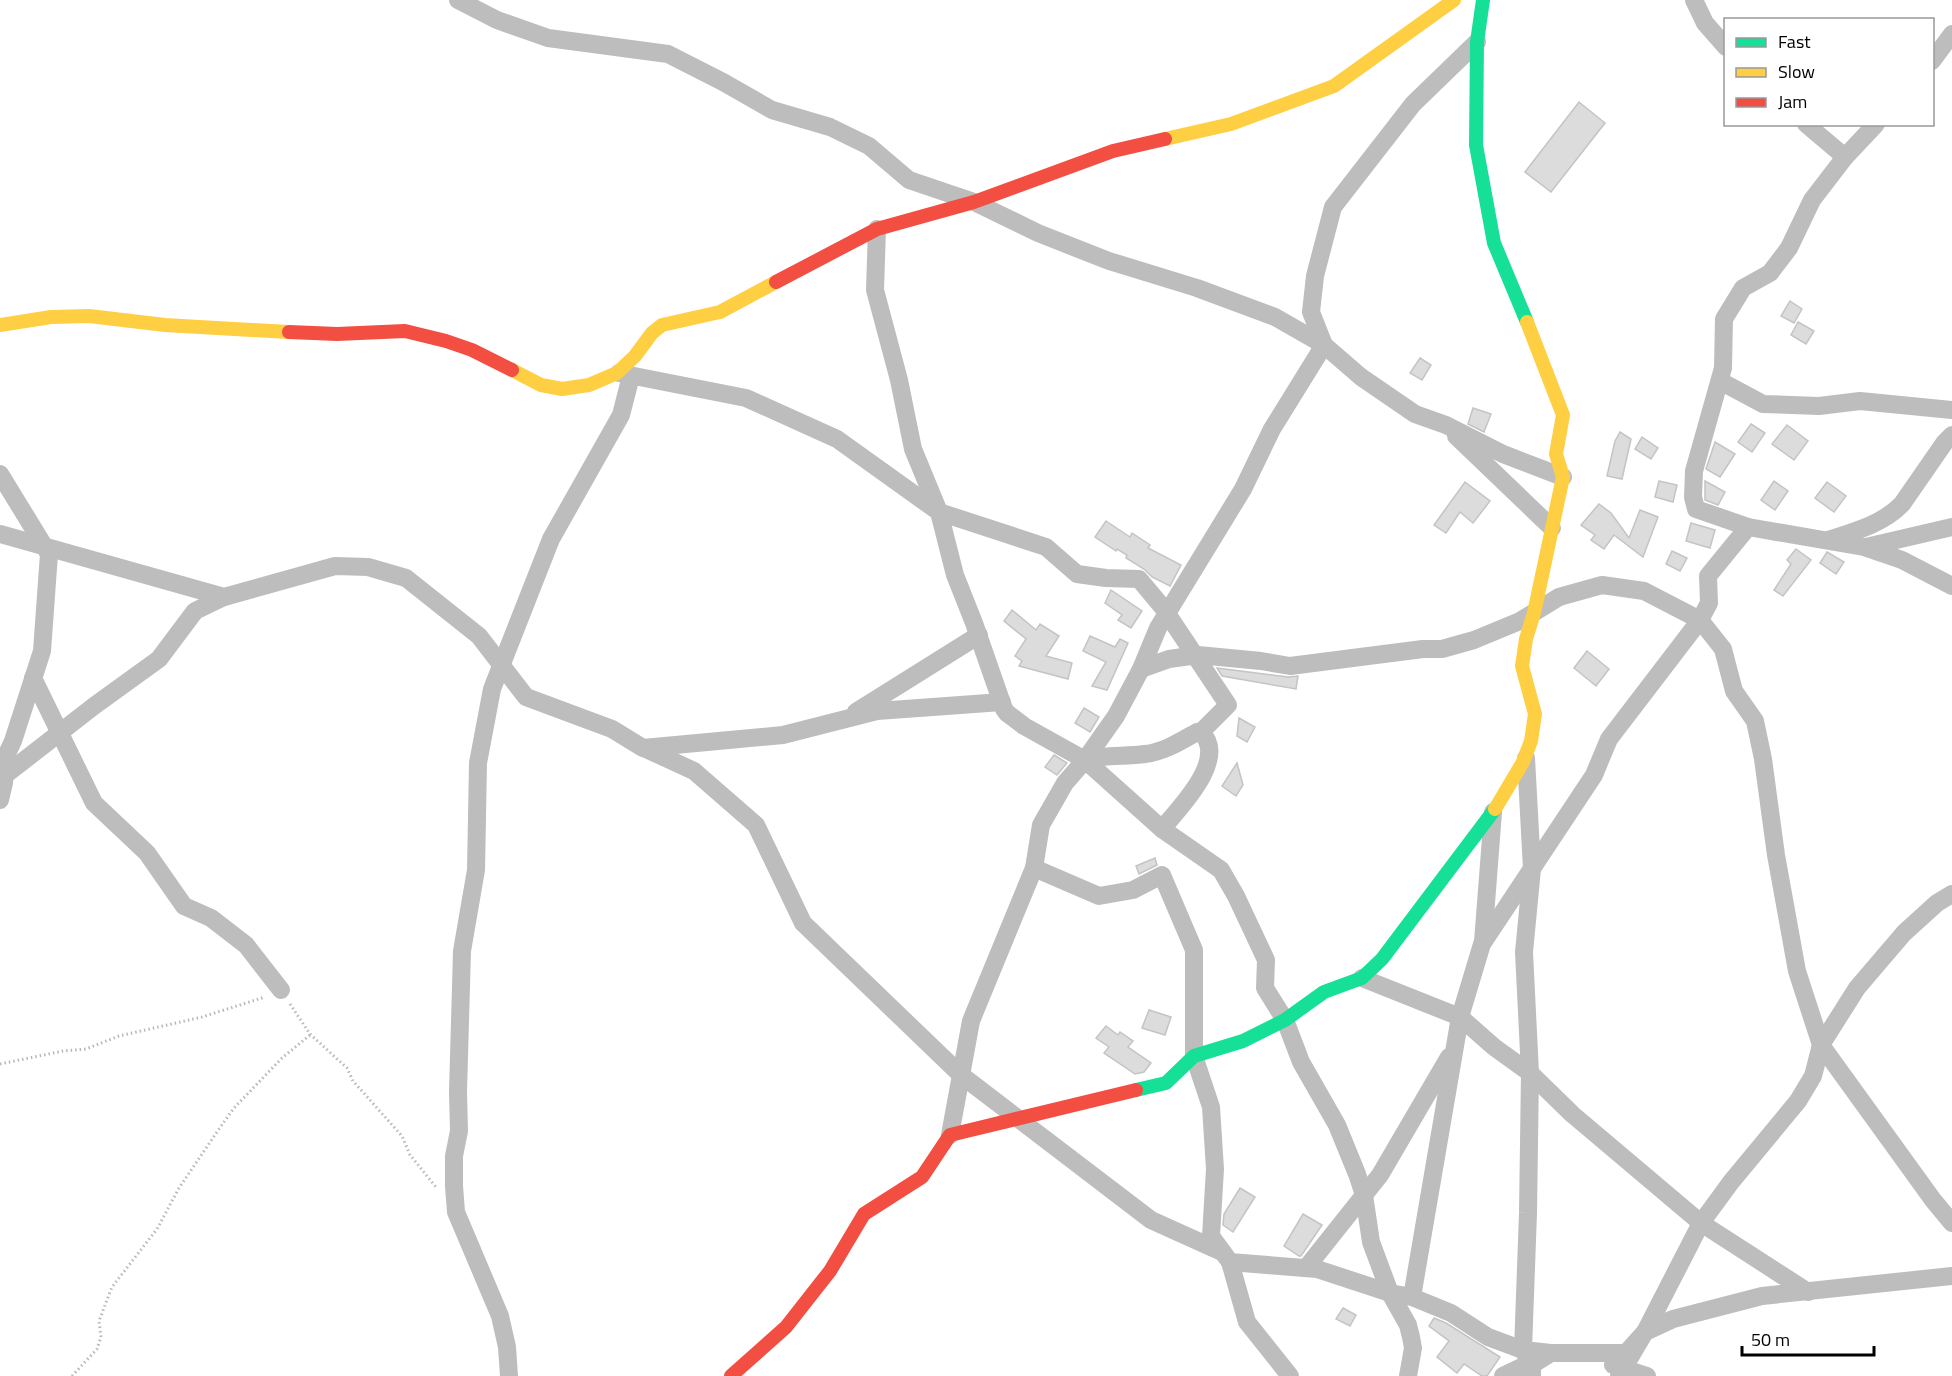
<svg xmlns="http://www.w3.org/2000/svg" width="1952" height="1376" viewBox="0 0 1952 1376" font-family="'Titillium Web',sans-serif">
<style>
.building{fill:#dcdcdc;stroke:#c4c4c4;stroke-width:1.5}
.lines{fill:none;stroke-linecap:round;stroke-linejoin:round}
.path{stroke:#b8b8b8;stroke-width:3;stroke-dasharray:1.5 3;stroke-linecap:butt}
.street{stroke:#bdbdbd;stroke-width:18}
.fast{stroke:#16e098;stroke-width:14}
.slow{stroke:#ffcf43;stroke-width:14}
.jam{stroke:#f24e42;stroke-width:14}
</style>
<rect width="100%" height="100%" fill="#fff"/>
<g class="building">
<path d="M1579,102L1605,123L1551,192L1525,172Z"/>
<path d="M1790,301L1802,309L1794,323L1781,316Z"/>
<path d="M1798,322L1814,331L1806,344L1791,335Z"/>
<path d="M1420,358L1431,365L1422,380L1410,373Z"/>
<path d="M1473,408L1491,414L1484,432L1468,424Z"/>
<path d="M1751,424L1765,433L1752,452L1738,442Z"/>
<path d="M1787,425L1808,441L1794,460L1772,444Z"/>
<path d="M1620,432L1631,439L1622,479L1607,476L1615,441Z"/>
<path d="M1642,437L1658,448L1651,459L1635,449Z"/>
<path d="M1715,442L1735,454L1720,477L1706,469Z"/>
<path d="M1659,481L1677,485L1673,502L1655,497Z"/>
<path d="M1705,481L1725,492L1718,505L1705,500Z"/>
<path d="M1774,481L1788,491L1775,510L1761,500Z"/>
<path d="M1465,482L1490,501L1473,523L1460,512L1446,533L1434,525Z"/>
<path d="M1827,482L1846,496L1834,512L1815,498Z"/>
<path d="M1599,504L1611,513L1629,538L1640,510L1658,517L1643,557L1614,535L1604,549L1591,540L1595,535L1581,525Z"/>
<path d="M1106,521L1130,537L1132,533L1150,545L1148,548L1181,565L1170,586L1152,577L1144,569L1126,558L1127,555L1117,549L1116,551L1095,537Z"/>
<path d="M1691,523L1715,530L1710,548L1686,541Z"/>
<path d="M1796,549L1811,560L1783,596L1774,590L1791,564L1787,560Z"/>
<path d="M1672,551L1687,558L1680,571L1666,564Z"/>
<path d="M1827,552L1844,562L1836,574L1820,563Z"/>
<path d="M1111,590L1142,611L1131,628L1118,620L1122,615L1105,603Z"/>
<path d="M1012,610L1036,630L1040,624L1059,636L1046,656L1072,663L1068,679L1019,666L1022,661L1015,656L1026,639L1004,621Z"/>
<path d="M1090,636L1115,647L1120,639L1128,643L1107,690L1092,686L1106,662L1083,651Z"/>
<path d="M1587,651L1609,669L1596,686L1574,668Z"/>
<path d="M1217,668L1288,677L1298,676L1296,689L1222,676Z"/>
<path d="M1084,708L1099,717L1090,732L1075,723Z"/>
<path d="M1239,718L1255,727L1247,742L1237,736Z"/>
<path d="M1054,755L1067,763L1057,775L1045,767Z"/>
<path d="M1237,763L1243,785L1236,796L1222,786Z"/>
<path d="M1155,858L1157,865L1139,874L1136,866Z"/>
<path d="M1149,1010L1171,1017L1165,1035L1142,1028Z"/>
<path d="M1106,1026L1118,1035L1120,1032L1133,1041L1128,1047L1151,1063L1144,1072L1135,1074L1104,1053L1109,1047L1096,1038Z"/>
<path d="M1240,1188L1255,1197L1233,1232L1223,1225L1224,1214Z"/>
<path d="M1303,1214L1322,1225L1301,1256H1299L1284,1246Z"/>
<path d="M1343,1308L1356,1315L1350,1326L1336,1319Z"/>
<path d="M1434,1318L1446,1323L1500,1357L1487,1376H1482L1464,1364L1457,1373L1437,1357L1449,1341L1429,1326Z"/>
</g>
<g class="lines">
<g class="path">
<path d="M290,1004L310,1034L347,1068L353,1081L402,1136L410,1155L436,1187"/>
<path d="M0,1064L63,1051L86,1049L119,1036L202,1017L265,997"/>
<path d="M72,1376L97,1349L101,1337L99,1321L112,1287L157,1229L179,1188L219,1129L234,1108L282,1058L310,1035"/>
</g>
<g class="street">
<path d="M458,0L497,20L548,38L668,54L723,82L772,110L830,127L869,146L909,180L974,202L1038,233L1109,261L1197,288L1275,317L1324,345L1361,377L1415,414L1446,425L1503,454L1563,477"/>
<path d="M1694,0L1705,23L1726,47"/>
<path d="M1932,61L1952,34"/>
<path d="M1806,124L1845,157"/>
<path d="M1876,124L1845,157L1812,200L1789,248L1770,273L1743,288L1724,319L1723,368L1694,471L1693,497L1696,509L1748,527L1864,547L1902,560L1952,586"/>
<path d="M877,229L875,290L899,380L913,449L939,512L955,575L974,623L1004,709L1007,713L1024,726L1085,760L1162,829L1221,870L1236,896L1266,960L1265,988L1285,1020L1301,1062L1337,1125L1357,1174L1364,1195L1371,1242L1390,1293L1408,1325L1411,1337L1413,1348L1408,1376"/>
<path d="M1324,345L1311,312L1315,276L1333,207L1413,104L1477,42"/>
<path d="M619,373L746,398L837,439L939,512L1046,547L1077,574L1106,578L1139,579L1164,609L1228,705L1201,732"/>
<path d="M1720,381L1763,404L1819,406L1860,401L1952,410"/>
<path d="M1456,436L1552,528"/>
<path d="M0,474L49,554L42,651L13,741L6,756L4,783L0,800"/>
<path d="M0,534L224,597L335,566L368,567L406,578L479,636L526,697L612,729L643,748L783,735L877,711L1002,702"/>
<path d="M1828,540C1853,532 1883,524 1902,504L1945,442L1952,435"/>
<path d="M1866,547L1952,527"/>
<path d="M1141,669L1169,659L1198,655L1261,661L1290,666L1423,649H1442L1474,640L1520,621L1559,597L1602,585L1644,591L1700,620L1723,649L1734,691L1755,721L1763,759L1776,855L1797,971L1821,1045L1933,1200L1952,1223"/>
<path d="M33,678L94,803L147,853L184,906L211,918L246,945L281,990"/>
<path d="M856,712L979,635"/>
<path d="M646,749L694,771L756,825L803,923L961,1075L1151,1220L1222,1252"/>
<path d="M1526,758L1532,869L1524,952L1530,1073L1528,1213L1523,1350L1532,1365V1376"/>
<path d="M1085,760C1105,754 1125,757 1145,754C1164,752 1181,741 1197,732H1201C1229,759 1179,808 1162,829"/>
<path d="M4,776L94,706L159,659L195,611L224,597"/>
<path d="M1034,868L1099,896L1133,890L1162,875L1194,950V1056L1211,1107L1215,1169L1211,1236L1230,1262L1317,1269L1390,1293L1412,1297L1451,1313L1488,1337L1523,1350L1551,1353"/>
<path d="M1483,942L1493,812"/>
<path d="M1362,978L1460,1017L1494,1047L1530,1073L1572,1114L1701,1223L1808,1292"/>
<path d="M950,1135L971,1021L1034,868L1041,825L1065,783L1085,760L1116,716L1141,669L1158,628L1243,489L1272,429L1324,345"/>
<path d="M1230,1262L1247,1322L1290,1376"/>
<path d="M1306,1268L1380,1175L1449,1057"/>
<path d="M1412,1297L1460,1017L1482,944L1594,775L1609,739L1700,620L1709,603L1708,576L1748,527"/>
<path d="M1613,1365L1647,1376"/>
<path d="M509,1376L507,1347L500,1316L456,1212L454,1186V1156L459,1131L458,1092L462,951L476,870L478,763L492,689L551,539L621,415L631,376"/>
<path d="M1503,1376L1524,1366L1532,1365L1551,1353H1626L1645,1332L1673,1319L1762,1296L1952,1276"/>
<path d="M1619,1376L1645,1332L1701,1223L1731,1182L1798,1101L1813,1076L1821,1045L1857,988L1904,933L1937,903L1952,894"/>
</g>
<g class="fast">
<path d="M1483,0L1477,42L1476,145L1494,243L1527,322"/>
<path d="M1136,1090L1166,1083L1194,1056L1243,1041L1285,1020L1324,992L1362,978L1382,959L1495,809"/>
</g>
<g class="slow">
<path d="M1165,139L1231,124L1334,86L1454,0"/>
<path d="M0,325L51,317L89,316L165,325L289,332"/>
<path d="M512,370L541,385L562,389L589,385L617,373L635,356L652,333L662,325L720,312L776,282"/>
<path d="M1495,809L1523,762L1531,741L1535,714L1522,666L1526,639L1534,613L1563,477L1556,454L1563,415L1527,322"/>
</g>
<g class="jam">
<path d="M776,282L877,229L974,202L1113,151L1165,139"/>
<path d="M289,332L337,334L405,331L446,341L472,350L512,370"/>
<path d="M731,1376L786,1327L830,1271L864,1214L922,1177L950,1135L1136,1090"/>
</g>
</g>
<rect x="1724" y="18" width="210" height="108" fill="#ffffff" stroke="#999999" stroke-width="1.5"/>
<rect x="1736" y="38" width="30" height="9" fill="#16e098" stroke="#999999" stroke-width="1.5"/>
<text x="1778" y="48" font-size="18" fill="#000000">Fast</text>
<rect x="1736" y="68" width="30" height="9" fill="#ffcf43" stroke="#999999" stroke-width="1.5"/>
<text x="1778" y="78" font-size="18" fill="#000000">Slow</text>
<rect x="1736" y="98" width="30" height="9" fill="#f24e42" stroke="#999999" stroke-width="1.5"/>
<text x="1778" y="108" font-size="18" fill="#000000">Jam</text>
<path d="M1742 1346v9h132v-9" fill="none" stroke="#000000" stroke-width="3"/>
<text x="1751" y="1346" font-size="18" fill="#000000" stroke="#ffffff" stroke-width="4.5" paint-order="stroke">50 m</text>
</svg>
